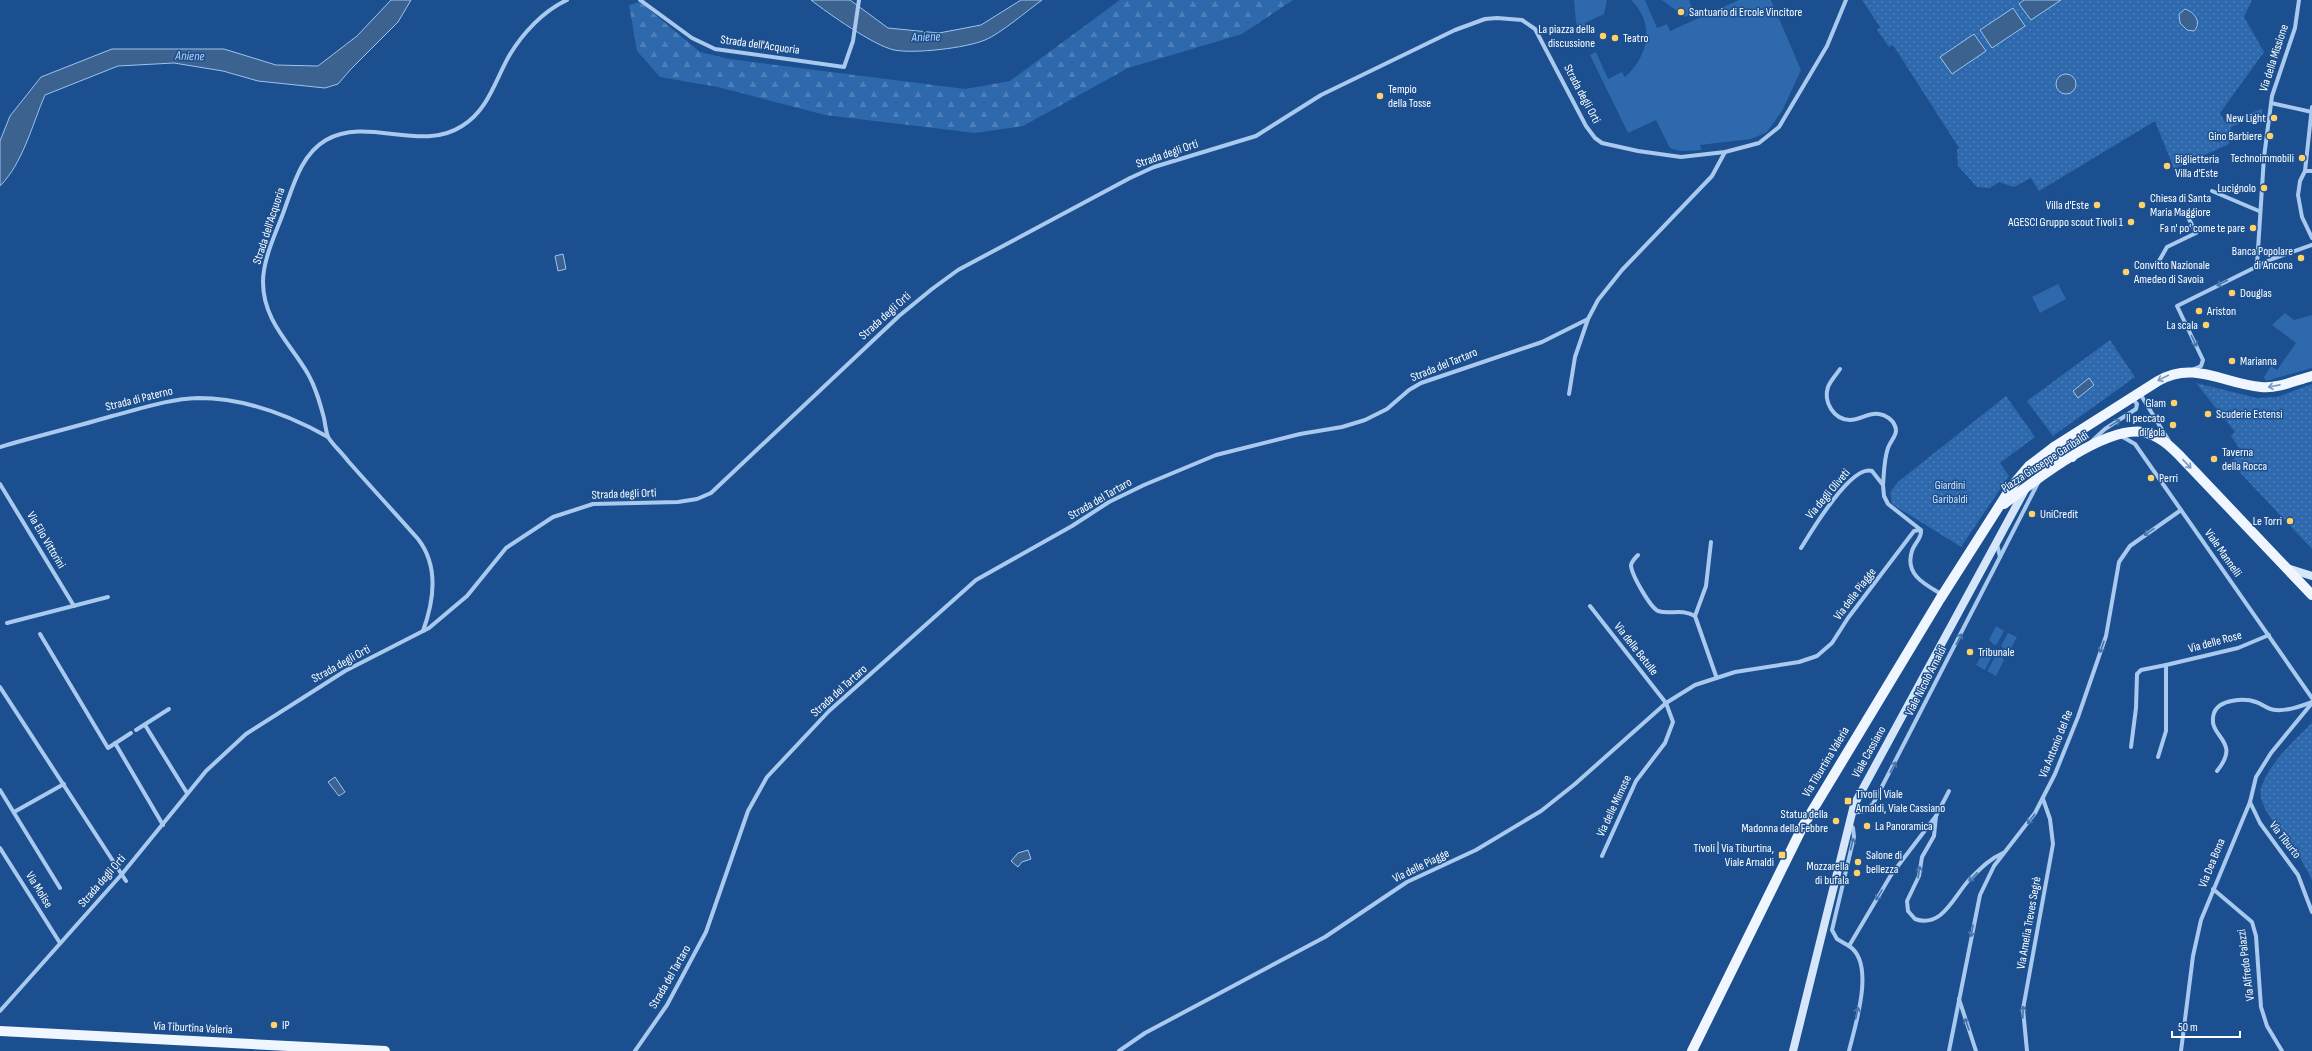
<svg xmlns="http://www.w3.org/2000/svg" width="2312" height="1051" viewBox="0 0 2312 1051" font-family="'Sofia Sans Condensed',sans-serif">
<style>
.grass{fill:#2e69ad}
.forest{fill:url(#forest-firs)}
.park{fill:url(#park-dots)}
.water{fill:#3c6290;stroke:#9cc4f0}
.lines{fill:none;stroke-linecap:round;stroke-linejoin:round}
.street{stroke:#a9c9ee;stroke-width:4}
.secondary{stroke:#d6e6fa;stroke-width:8}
.primary{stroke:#f0f6ff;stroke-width:10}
.oneway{stroke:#4674ac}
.oneway2{stroke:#7b9ac1}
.poi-dot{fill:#ffd166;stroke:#1b4f8f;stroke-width:1.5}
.labels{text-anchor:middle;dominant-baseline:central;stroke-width:3;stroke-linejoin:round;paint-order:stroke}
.poi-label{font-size:12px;fill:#fff;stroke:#1b4f8f;text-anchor:start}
.street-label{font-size:12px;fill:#fff;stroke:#1b4f8f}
.park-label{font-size:12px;fill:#cfe3fa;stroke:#1b4f8f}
.water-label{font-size:13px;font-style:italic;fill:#b5d3f5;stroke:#1b4f8f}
</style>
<defs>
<pattern id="forest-firs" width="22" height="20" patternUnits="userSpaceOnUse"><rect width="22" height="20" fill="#2e69ad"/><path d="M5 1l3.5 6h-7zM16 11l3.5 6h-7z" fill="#4d80b9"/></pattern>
<pattern id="park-dots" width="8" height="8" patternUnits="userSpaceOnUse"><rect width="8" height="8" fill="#2e69ad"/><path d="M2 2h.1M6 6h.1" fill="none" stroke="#4d80b9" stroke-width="1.8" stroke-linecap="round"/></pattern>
</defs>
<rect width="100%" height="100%" fill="#1b4f8f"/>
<g class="grass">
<path d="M1574,0H1607L1604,14L1585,23L1588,29L1580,33L1576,22Z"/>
<path d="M1631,0H1645L1657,28L1667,24L1670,31L1739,0H1771L1801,70L1782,111L1767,132L1751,139L1700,145L1702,150L1680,151L1670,148L1656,120L1628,133L1590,55L1596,52L1608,79L1622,72L1625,77C1648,57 1656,24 1631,0Z"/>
<path d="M1662,0H1689L1694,13L1685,17Z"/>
<path d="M2058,284L2066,299L2040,313L2032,297Z"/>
<path d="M2285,313L2294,320L2312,315V368L2266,381L2264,377L2271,366L2277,370L2296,343L2272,325Z"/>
<path d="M1996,626L2004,631L1997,644L1994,645L1989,640Z"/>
<path d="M2008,633L2017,637L2010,650L2007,651L2001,646Z"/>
<path d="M1988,648L1993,654L1985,670L1976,665L1985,649Z"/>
<path d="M1999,654L2004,660L1996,676L1987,671L1996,655Z"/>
</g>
<path class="forest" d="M1120,0H1293L1242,34L1128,68L1023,126L975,133L825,115L718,87L660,77L637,51L629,5L640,2L700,52L729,59L965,89L1010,81Z"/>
<g class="park">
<path d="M1862,0H2252L2244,17L2264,52L2220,113L2225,122L2262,109V114L2231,127L2229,144L2174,169L2155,121L2039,191L2031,178L2014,187L1999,182L1990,188L1977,187L1958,166L1957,150L1959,148L1893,45L1889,47L1877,30L1880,27Z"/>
<path d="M2110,340L2135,377L2053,436L2027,401Z"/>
<path d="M2196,383L2257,398L2277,397L2312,384V549L2230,462L2242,452L2231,436L2235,432Z"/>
<path d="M2006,396L2035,437L2000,463L2009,476L1961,547L1892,504L1890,492L1899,481Z"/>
<path d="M2312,723V880C2306,868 2300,857 2292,846C2282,831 2254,805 2262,785C2272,760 2294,741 2312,723Z"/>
</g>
<g class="water">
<path d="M391,0H411L398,22L351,69L338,84L325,88L258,81L223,71L174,63L118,66L45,95C32,125 23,163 0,186V141L10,116L41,77L112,49H224L276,65L318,66L357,36Z"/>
<path d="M811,0H850L888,28L939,33L981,25L1021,0H1042C1028,10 1000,34 985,40C966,48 914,54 894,50C873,45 829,14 811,0Z"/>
<path d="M2024,0H2061L2031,20L2019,4Z"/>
<path d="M2013,8L2025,26L1992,48L1980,30Z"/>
<path d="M2185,9C2195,12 2202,23 2194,31L2187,30L2180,23L2179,14Z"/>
<path d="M1974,34L1986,51L1952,74L1940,57Z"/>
<circle cx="2066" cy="84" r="10"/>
<path d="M563,254L566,269L558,271L555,256Z"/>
<path d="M2089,378L2094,385L2078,398L2073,391Z"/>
<path d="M335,777L345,792L339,796L328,782Z"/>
<path d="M1028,850L1031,859L1022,862L1018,867L1011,861L1018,853Z"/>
</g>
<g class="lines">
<g class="street">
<path d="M640,0L692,38L715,49L844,67L853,41L859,0"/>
<path d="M2271,103L2312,112"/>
<path d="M2312,107L2305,171L2300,181L2298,195L2302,217L2312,238"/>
<path d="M2305,171H2312"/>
<path d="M2212,191L2259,211"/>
<path d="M2159,261L2167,247L2196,233L2186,213"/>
<path d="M2257,265L2264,157L2272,96L2295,28L2299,0"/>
<path d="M1840,369C1836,375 1831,380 1828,387C1823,402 1834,420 1850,420C1860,420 1869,412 1879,414C1886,415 1893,420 1895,426C1899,434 1890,441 1888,448C1884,459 1884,473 1883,485"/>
<path d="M2192,370L2201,366L2203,360L2177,306L2272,259L2312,245"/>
<path d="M2139,392L2169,441"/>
<path d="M1569,394L1575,357L1588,319"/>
<path d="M2121,436L2135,444L2312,698"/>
<path d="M2091,442L2105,429L2136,409L2137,404L2132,398"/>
<path d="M0,447C37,436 75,427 112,416C140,409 168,399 198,398C244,398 289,415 328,437"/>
<path d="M0,484L74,606"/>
<path d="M1711,542L1706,586L1695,616L1716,676"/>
<path d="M1801,548C1811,532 1851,464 1872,471L1883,485L1884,496L1888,504L1921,530"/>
<path d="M1638,555C1635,558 1632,561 1631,565C1631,574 1650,607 1658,611C1670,615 1681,608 1695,616"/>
<path d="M2000,557L2039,481"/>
<path d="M1590,606L1666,703L1673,722L1665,743L1636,781L1602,856"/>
<path d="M7,623L108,597"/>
<path d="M423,631C434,601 439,566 418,539C395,513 371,487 348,461C342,453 333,445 328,437C326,431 325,424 324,418C320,403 316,388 308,374C291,344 263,321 263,282C263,258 277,231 285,208C294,183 302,154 326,140C368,116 421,153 462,126C488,110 495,81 509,56C522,34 543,11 567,0"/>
<path d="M40,634L108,748L131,733"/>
<path d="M0,687L126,881"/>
<path d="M145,725L187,793"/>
<path d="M136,730L169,709"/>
<path d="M115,743L163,825"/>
<path d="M2131,747L2136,708L2137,674L2141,670L2166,665"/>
<path d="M2158,757L2166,731V665L2238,648L2269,635"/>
<path d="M2217,771C2243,739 2206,738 2214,713C2219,699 2245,698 2256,702C2263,704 2268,710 2276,710C2288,711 2301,706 2312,702"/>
<path d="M0,790L60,888"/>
<path d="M2250,802L2260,823L2298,875L2312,912"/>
<path d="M14,812L64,784"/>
<path d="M1852,813L1865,811L1873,804L2000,557L1997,544"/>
<path d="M1936,816L1949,791"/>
<path d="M1849,823L1853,828L1854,837L1832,930L1837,939L1849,946L1891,875L1936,816L1934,836L1922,857L1919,876L1907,901L1908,911L1915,919C1942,929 1954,896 1969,880C1979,870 1989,859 2003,853"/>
<path d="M0,848L60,943"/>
<path d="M2213,889L2252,922L2256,936L2261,1007L2267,1026L2282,1051"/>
<path d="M1959,999L1976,1051"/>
<path d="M0,1011L122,874L206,771L246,734L345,671L429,628L467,596L506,548L553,517L593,504L678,502L697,499L711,493L899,316L932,289L958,270L1130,178L1154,167L1256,136L1321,95L1455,30L1485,19L1497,18L1522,20L1535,29L1586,126L1595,138L1602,143L1638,151L1681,157L1725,152L1759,143L1779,127L1827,46L1846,0"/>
<path d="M635,1051L667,1005L706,932L748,811L767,777L829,711L976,580L1072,526L1109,502L1144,485L1216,455L1300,434L1342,427L1365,420L1387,409L1409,390L1421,383L1542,342L1588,319L1598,300L1622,270L1712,176L1725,152"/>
<path d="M1119,1051L1145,1033L1325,937L1407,882L1476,850L1541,811L1575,784L1666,703L1695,685L1735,672L1799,662L1817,656L1832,643L1848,618L1914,531L1919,530L1921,532C1921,539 1914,544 1912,551C1904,575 1926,585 1943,595"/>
<path d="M1849,1051C1855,1026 1876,963 1849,946"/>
<path d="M1949,1051L1980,895L1994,866L2035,813L2055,774L2078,717L2106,636L2119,562L2130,546L2181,510"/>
<path d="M2027,1051L2023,1009L2053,844L2050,819L2043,799"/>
<path d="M2181,1051L2193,956L2201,920L2250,802L2256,777L2271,753L2312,703"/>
</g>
<g class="secondary">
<path d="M2287,568L2312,576"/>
<path d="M1793,1051L1854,805L2026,488"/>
</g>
<g class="primary">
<path d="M2054,447L2062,454L2072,457"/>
<path d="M2004,504C2034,481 2104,426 2143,432C2158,435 2169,445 2179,455L2312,595"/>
<path d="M0,1031L385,1051"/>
<path d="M1692,1051L1803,826L1940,599L2012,486L2029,466L2054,447L2158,381C2194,360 2224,384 2261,387C2278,389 2296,380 2312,376"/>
</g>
</g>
<defs><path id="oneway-shaft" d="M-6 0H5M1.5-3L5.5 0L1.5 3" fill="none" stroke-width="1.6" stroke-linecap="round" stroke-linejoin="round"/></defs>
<g class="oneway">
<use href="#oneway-shaft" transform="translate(2222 283) rotate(153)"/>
<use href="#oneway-shaft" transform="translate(2194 341) rotate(64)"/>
<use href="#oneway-shaft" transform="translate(2115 423) rotate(-32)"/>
<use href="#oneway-shaft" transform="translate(2149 532) rotate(146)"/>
<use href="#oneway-shaft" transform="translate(1959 639) rotate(-63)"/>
<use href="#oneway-shaft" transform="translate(2102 647) rotate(109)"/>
<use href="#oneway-shaft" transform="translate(1893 767) rotate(-62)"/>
<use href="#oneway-shaft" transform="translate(2031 819) rotate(127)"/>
<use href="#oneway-shaft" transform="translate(1852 844) rotate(-76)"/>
<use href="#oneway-shaft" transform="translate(1919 872) rotate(-81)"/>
<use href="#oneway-shaft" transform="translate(1973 877) rotate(135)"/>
<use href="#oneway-shaft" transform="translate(1879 895) rotate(121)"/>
<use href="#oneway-shaft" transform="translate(1972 931) rotate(101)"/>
<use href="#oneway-shaft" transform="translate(2023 1012) rotate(-88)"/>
<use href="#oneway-shaft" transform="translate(1857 1013) rotate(-77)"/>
<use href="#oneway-shaft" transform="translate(1967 1024) rotate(-108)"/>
</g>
<g class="oneway2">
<use href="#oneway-shaft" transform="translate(2163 378) rotate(153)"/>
<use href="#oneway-shaft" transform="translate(2274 386) rotate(169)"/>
<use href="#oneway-shaft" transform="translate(2187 464) rotate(47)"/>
</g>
<g class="poi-dot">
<circle cx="1681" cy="12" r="4"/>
<circle cx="1603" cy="36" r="4"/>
<circle cx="1615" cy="38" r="4"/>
<circle cx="1380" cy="96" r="4"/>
<circle cx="2274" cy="118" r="4"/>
<circle cx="2270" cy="136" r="4"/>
<circle cx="2302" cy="158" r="4"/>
<circle cx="2167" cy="166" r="4"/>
<circle cx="2264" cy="188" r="4"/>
<circle cx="2097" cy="205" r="4"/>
<circle cx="2142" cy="205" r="4"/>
<circle cx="2131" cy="222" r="4"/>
<circle cx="2253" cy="228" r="4"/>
<circle cx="2301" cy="258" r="4"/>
<circle cx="2126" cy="272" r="4"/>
<circle cx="2232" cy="293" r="4"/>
<circle cx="2199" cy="311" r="4"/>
<circle cx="2206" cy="325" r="4"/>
<circle cx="2232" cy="361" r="4"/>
<circle cx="2174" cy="403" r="4"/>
<circle cx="2208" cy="414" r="4"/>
<circle cx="2173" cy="425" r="4"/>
<circle cx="2214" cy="459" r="4"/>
<circle cx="2151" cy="478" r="4"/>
<circle cx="2032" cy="514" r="4"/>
<circle cx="2290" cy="521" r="4"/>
<circle cx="1970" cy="652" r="4"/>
<rect x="1844" y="797" width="8" height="8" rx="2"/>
<circle cx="1836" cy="821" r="4"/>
<circle cx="1867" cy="826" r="4"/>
<rect x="1778" y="851" width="8" height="8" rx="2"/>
<circle cx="1858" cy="862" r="4"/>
<circle cx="1857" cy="873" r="4"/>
<circle cx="274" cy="1025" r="4"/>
</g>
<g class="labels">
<g class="poi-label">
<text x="1689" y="12">Santuario di Ercole Vincitore</text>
<text x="1595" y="29" text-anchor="end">La piazza della<tspan x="1595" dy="14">discussione</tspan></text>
<text x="1623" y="38">Teatro</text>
<text x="1388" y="89">Tempio<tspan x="1388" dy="14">della Tosse</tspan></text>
<text x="2266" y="118" text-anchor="end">New Light</text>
<text x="2262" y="136" text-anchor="end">Gino Barbiere</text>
<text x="2294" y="158" text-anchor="end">Technoimmobili</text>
<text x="2175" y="159">Biglietteria<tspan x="2175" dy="14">Villa d'Este</tspan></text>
<text x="2256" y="188" text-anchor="end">Lucignolo</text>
<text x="2150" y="198">Chiesa di Santa<tspan x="2150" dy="14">Maria Maggiore</tspan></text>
<text x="2089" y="205" text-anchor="end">Villa d'Este</text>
<text x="2123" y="222" text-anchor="end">AGESCI Gruppo scout Tivoli 1</text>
<text x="2245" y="228" text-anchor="end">Fa n' po' come te pare</text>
<text x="2293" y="251" text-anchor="end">Banca Popolare<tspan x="2293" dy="14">di Ancona</tspan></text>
<text x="2134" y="265">Convitto Nazionale<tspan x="2134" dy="14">Amedeo di Savoia</tspan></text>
<text x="2240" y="293">Douglas</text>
<text x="2207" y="311">Ariston</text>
<text x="2198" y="325" text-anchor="end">La scala</text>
<text x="2240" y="361">Marianna</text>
<text x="2166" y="403" text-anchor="end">Glam</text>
<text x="2216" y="414">Scuderie Estensi</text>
<text x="2165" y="418" text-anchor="end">Il peccato<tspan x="2165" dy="14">di gola</tspan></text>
<text x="2222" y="452">Taverna<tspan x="2222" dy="14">della Rocca</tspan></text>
<text x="2159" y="478">Perri</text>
<text x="2040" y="514">UniCredit</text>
<text x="2282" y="521" text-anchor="end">Le Torri</text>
<text x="1978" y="652">Tribunale</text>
<text x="1856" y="794">Tivoli | Viale<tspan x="1856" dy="14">Arnaldi, Viale Cassiano</tspan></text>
<text x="1828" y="814" text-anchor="end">Statua della<tspan x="1828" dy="14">Madonna della Febbre</tspan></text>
<text x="1875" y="826">La Panoramica</text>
<text x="1774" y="848" text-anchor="end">Tivoli | Via Tiburtina,<tspan x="1774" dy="14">Viale Arnaldi</tspan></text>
<text x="1866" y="855">Salone di<tspan x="1866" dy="14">bellezza</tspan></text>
<text x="1849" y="866" text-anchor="end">Mozzarella<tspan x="1849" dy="14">di bufala</tspan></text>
<text x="282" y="1025">IP</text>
</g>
<g class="street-label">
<text transform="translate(760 45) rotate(8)">Strada dell'Acquoria</text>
<text transform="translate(2274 58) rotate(-72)">Via della Missione</text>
<text transform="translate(1582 94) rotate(62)">Strada degli Orti</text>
<text transform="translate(1167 154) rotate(-19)">Strada degli Orti</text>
<text transform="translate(269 226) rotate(-72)">Strada dell'Acquoria</text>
<text transform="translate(885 316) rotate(-42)">Strada degli Orti</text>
<text transform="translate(1444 365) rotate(-22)">Strada del Tartaro</text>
<text transform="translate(139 399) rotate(-14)">Strada di Paterno</text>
<text transform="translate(2045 462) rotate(-33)">Piazza Giuseppe Garibaldi</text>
<text transform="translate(624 494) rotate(-2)">Strada degli Orti</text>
<text transform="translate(1828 494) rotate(-50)">Via degli Oliveti</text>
<text transform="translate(1100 499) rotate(-30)">Strada del Tartaro</text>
<text transform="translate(46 540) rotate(59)">Via Elio Vittorini</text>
<text transform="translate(2223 553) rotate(55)">Viale Mannelli</text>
<text transform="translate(1855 594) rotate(-53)">Via delle Piagge</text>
<text transform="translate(2215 642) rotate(-15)">Via delle Rose</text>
<text transform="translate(1636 649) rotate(52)">Via delle Betulle</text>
<text transform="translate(341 664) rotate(-29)">Strada degli Orti</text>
<text transform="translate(1926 681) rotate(-63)">Viale Nicolò Arnaldi</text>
<text transform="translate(839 691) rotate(-42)">Strada del Tartaro</text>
<text transform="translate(2056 744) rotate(-68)">Via Antonio del Re</text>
<text transform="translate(1869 752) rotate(-61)">Viale Cassiano</text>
<text transform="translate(1826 762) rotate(-59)">Via Tiburtina Valeria</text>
<text transform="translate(1614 806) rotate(-65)">Via delle Mimose</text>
<text transform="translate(2285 840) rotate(52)">Via Tiburto</text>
<text transform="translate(2212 863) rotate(-68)">Via Dea Bona</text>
<text transform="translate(1421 866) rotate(-26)">Via delle Piagge</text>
<text transform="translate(102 881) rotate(-49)">Strada degli Orti</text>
<text transform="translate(39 890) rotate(58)">Via Molise</text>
<text transform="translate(2029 923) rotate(-80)">Via Amelia Treves Segrè</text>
<text transform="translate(2246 965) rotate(-97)">Via Alfredo Palazzi</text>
<text transform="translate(670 977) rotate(-60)">Strada del Tartaro</text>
<text transform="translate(193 1028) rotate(3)">Via Tiburtina Valeria</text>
</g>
<g class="park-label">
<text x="1950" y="485">Giardini<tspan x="1950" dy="14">Garibaldi</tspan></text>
</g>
<g class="water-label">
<text transform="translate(926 37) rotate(-2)">Aniene</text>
<text transform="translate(190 56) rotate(2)">Aniene</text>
</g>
</g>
<path d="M2172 1031v6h68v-6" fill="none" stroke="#ffffff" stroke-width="2"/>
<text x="2178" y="1031" font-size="12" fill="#ffffff" stroke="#1b4f8f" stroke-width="3" paint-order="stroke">50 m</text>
</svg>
